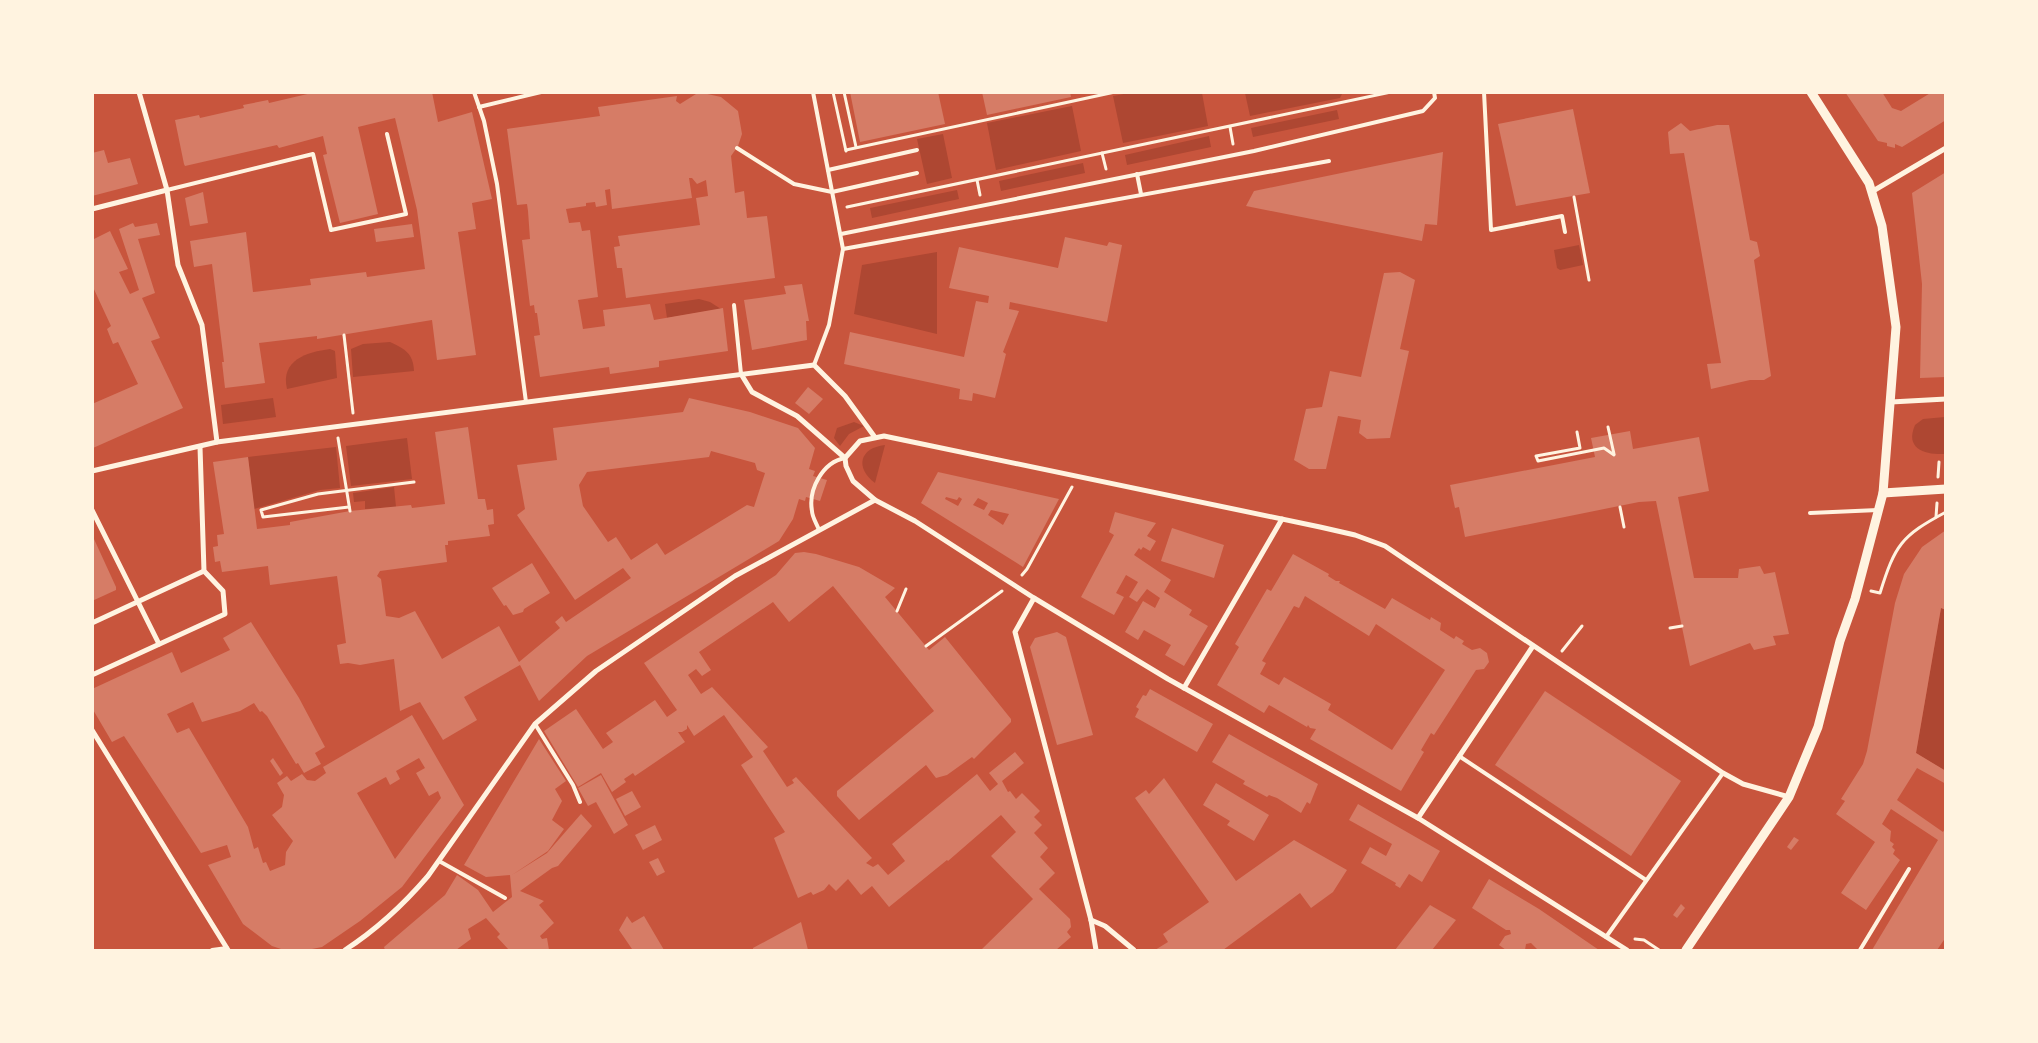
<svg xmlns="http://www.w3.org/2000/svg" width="2038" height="1043" viewBox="0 0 2038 1043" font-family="'Open Sans',sans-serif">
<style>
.green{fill:#ae4732}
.building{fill:#d67c66;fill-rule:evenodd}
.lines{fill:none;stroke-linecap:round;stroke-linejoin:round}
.path{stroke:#fff3e0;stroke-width:3}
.service{stroke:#fff3e0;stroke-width:4}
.minor{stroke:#fff3e0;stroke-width:5}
.tertiary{stroke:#fff3e0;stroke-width:9}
</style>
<rect width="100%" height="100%" fill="#c8553d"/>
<g class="green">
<path d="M1343,92L1340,98L1250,116L1245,93Z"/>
<path d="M1129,93H1202L1208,126L1123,143L1113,96Z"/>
<path d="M1072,106L1081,151L996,170L987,123Z"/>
<path d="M1337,110L1339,119L1253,137L1251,128Z"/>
<path d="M943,134L952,178L927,184L917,139Z"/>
<path d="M1209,136L1211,147L1127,165L1125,155Z"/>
<path d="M1083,163L1085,173L1001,191L999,181Z"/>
<path d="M957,190L959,199L872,218L870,208Z"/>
<path d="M1579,245L1583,265L1560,270L1557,268L1554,250Z"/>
<path d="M937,252V334L854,314L862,265Z"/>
<path d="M699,299L710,302L721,309L667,318L665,304Z"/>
<path d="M390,342C405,349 413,353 414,371L353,377L351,349L363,344Z"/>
<path d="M330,349L335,351L337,378L287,389C280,360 307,352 330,349Z"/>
<path d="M273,398L276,417L223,424L221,405Z"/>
<path d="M1945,417V454C1927,455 1904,450 1915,425L1923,419Z"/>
<path d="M854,422L864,426L849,434L840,446L834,438L837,428Z"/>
<path d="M407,438L412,479L351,486L346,446Z"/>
<path d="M885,445L875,483C855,468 859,448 885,445Z"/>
<path d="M336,447L340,488L320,490L254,509L248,457Z"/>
<path d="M394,487L396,507L365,509V501L354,502L353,493Z"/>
<path d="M1941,608L1946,610L1945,771L1916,753Z"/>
</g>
<g class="building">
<path d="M316,92H432L438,122L472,112L492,199L472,203L476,229L458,232L476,355L437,360L432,320L317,339V336L259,343L265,383L225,388L222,362H224L212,264L194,267L190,241L246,232L253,292L311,285L310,279L366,272L367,277L425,269L417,210L395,118L358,127L378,214L340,223L323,155L327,154L323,136L279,148L277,145L185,166L184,164L175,120L199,115L200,118L244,108L243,105L268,100L269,103Z"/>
<path d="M850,92H938L945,124L860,142Z"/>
<path d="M982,92H1070L1071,97L987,115Z"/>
<path d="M1845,92H1882L1892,108L1901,111L1932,92H1946V120L1902,147L1895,144V148L1887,146V143L1878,141Z"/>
<path d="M703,93L721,97L738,111L742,134L738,146L731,156L735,193L744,191L747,218L767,216L775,278L626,298L622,268H617L614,247L620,246L618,236L700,225L696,198L708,196L706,180L697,184L692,178H689L692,198L612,209L610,189L605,190L607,205L596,207L595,202L586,203V206L566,209L569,223L580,222L582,231L590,230L598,297L578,300L583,329L605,326L603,310L650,304L654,320L723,308L728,351L659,361V367L610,374L609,367L540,377L534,336L540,335L537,313H535L534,305L530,306L522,240L530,239L528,211L527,204L517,205L507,129L600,116L598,107L677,96L676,101L680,104L696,94Z"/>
<path d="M1573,109L1590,193L1516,206L1498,124Z"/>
<path d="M1681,123L1690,131L1717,125H1729L1750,240L1757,242L1760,256L1754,260L1771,376L1764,380H1750L1711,389L1707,364L1721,363L1684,153L1670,154L1668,132Z"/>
<path d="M104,150L108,163L130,158L138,184L92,196V153Z"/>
<path d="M1443,152L1437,225L1425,224L1422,241L1246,206L1254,191Z"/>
<path d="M1946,172V377L1920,378L1922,284L1912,193Z"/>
<path d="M203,192L208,223L190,226L185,198Z"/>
<path d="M133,223L135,227L157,223L160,235L138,239L155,293L142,298L160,338L151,341L183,408L93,448L92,404L138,384L118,342L113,344L107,329L111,326L92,285V240L110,231L128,269L119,272L130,294L139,290L119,229Z"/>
<path d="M412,224L414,237L376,242L374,229Z"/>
<path d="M1065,237L1107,246L1109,242L1122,245L1107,322L1010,302L1009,309L1019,311L1003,352L1006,354L995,398L973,393L972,401L959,399L960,389L844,364L850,332L964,357L976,301L988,303L989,296L949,288L959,247L1058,268Z"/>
<path d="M1400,272L1415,280L1400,349L1409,351L1390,438L1367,439L1359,433L1361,420L1338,416L1326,469H1309L1294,460L1306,409L1322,407L1330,371L1361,377L1384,273Z"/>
<path d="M802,284L809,321H806L807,340L752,350L744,300L786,294L784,286Z"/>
<path d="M808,387L823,399L809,414L795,403Z"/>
<path d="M689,398L750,412L798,428L815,448L809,469L815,471L813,476L827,480L820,501L806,497L805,501L799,499L793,519L779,541L587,656L539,701L520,665L464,697L477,720L443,740L420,702L400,711L394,659L360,665L348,663L340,664L337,645L346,643L337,576L270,585L268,566L222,572L220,561L215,562L213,547L218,546L217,535L224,534L213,462L248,457L257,529L290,525V522L350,511L411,505L412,508L445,504L435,432L468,427L478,499H485L487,510L493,509L494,524L488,525L490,536L448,541V545H445L447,562L380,571L377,576L381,579L386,616L399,618L415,611L442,659L499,626L519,662L560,628L555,622L562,616L566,622L631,578L623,568L575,600L517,515L525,509L517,465L557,460L553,428L683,412ZM711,451L755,463L757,470L765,473L754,507L747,505L665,555L657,543L631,560L616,537L608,542L583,506L579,485L587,472L709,457Z"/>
<path d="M1630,431L1633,449L1699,437L1709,491L1678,497L1694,578H1738L1739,569L1760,566L1764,574L1775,572L1789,634L1773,636L1776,645L1754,650L1750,643L1690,666L1656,501L1639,502L1465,537L1459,507L1455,508L1450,485L1595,457L1591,438Z"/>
<path d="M938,472L1059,499L1023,567L921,503ZM946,497L957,500L959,497L962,499L958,506L945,499ZM978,498L988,503L984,510L973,505ZM991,510L1009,514L1003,525L988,515Z"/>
<path d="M1115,512L1156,523L1147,536L1156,541L1150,551L1143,547L1141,550L1139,548L1134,555L1171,580L1164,592L1192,610L1189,615L1208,626L1184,666L1165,655L1171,645L1144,630L1138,640L1125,632L1143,601L1155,608L1160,598L1147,589L1137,602L1129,597L1138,582L1126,575L1116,593L1124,597L1114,615L1081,597L1114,535L1109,532Z"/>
<path d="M1172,528L1224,545L1214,578L1161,561Z"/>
<path d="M1946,530V610L1941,608L1916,753L1946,771V784L1917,768L1897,800L1943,832L1946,827V937L1937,950H1872L1938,840L1891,809L1882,824L1891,831L1890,841L1894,844L1892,847L1895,850L1893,854L1900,860L1866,910L1841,893L1875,842L1836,814L1845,801L1841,799L1863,764L1867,751L1895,603L1904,574L1922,547Z"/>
<path d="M94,539L116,587V590L92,601Z"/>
<path d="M804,552L816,554L859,567L895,588L885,597L929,650L945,637L1011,719V722L974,759L972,757L947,775L936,778L926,765L859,820L837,796V791L934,711L833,586L789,622L773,602L699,652L711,670L702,676L696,669L688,675L701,694L712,687L768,747L763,751L787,787L794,783L792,780L796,777L872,858L866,863L873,867L878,864L888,875L905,861L892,844L977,774L990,791L998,784L989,773L1015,752L1024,763L1002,781L1008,792L1010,791L1016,799L1022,793L1040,811L1034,817L1042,825L1034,833L1048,848L1040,857L1055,873L1039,889L1070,919L1071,927L1067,932L1071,937L1056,950L982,949L1033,899L991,856L1016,832L1001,815L948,861L947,860L889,907L872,886L861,895L848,879L836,891L829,884L824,890L813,895L811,892L798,898L774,838L785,832L741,765L753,757L724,715L694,736L687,725V729L682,732H678L685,742L635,776L633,773L624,779L626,782L612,792L601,773L578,787L544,731L576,709L603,749L613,742L606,733L655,700L667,717L677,710L644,663L776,575L795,553Z"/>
<path d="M1293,554L1329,574L1328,576L1336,581H1340L1339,583L1385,609L1392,598L1430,620L1431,617L1441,623L1440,630L1454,639L1456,636L1464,641L1462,644L1472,650L1480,648L1487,653L1489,662L1484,669L1476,670L1434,735L1431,733L1421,750L1424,752L1401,791L1310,739L1316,729L1310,728L1308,725L1307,727L1269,705L1264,713L1217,685L1239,647L1235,644L1267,589L1271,591ZM1305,596L1369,636L1376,624L1445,670L1392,750L1328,710L1331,704L1284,677L1279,685L1260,674L1266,663L1262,661L1294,606L1299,608Z"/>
<path d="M532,563L550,593L524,609L523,612L513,615L506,605L504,606L492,588Z"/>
<path d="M251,622L299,698L325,747L315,753L321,764L304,773L298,763L296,764L267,716L262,711L260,712L254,703L240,711L202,722L193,702L167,714L177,733L189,728L248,827L254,849L258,847L263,863L266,862L270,871L285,865L286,852L293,841L272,815L282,807L284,795L277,783L287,776L291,781L302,774L307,780L315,781L326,773L323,767L412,715L464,805L402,887L360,921L322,947L307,950H284L272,946L243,924L208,865L231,857L227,845L201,853L124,736L112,742L92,708V689L172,652L181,673L230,650L223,638ZM419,758L425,768L416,773L429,796L438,791L441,798L395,859L357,793L384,778L386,777L390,785L400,779L396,771Z"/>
<path d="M1057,632L1066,637L1093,735L1057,745L1030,647L1035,638Z"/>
<path d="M1150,689L1213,724L1197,752L1135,717L1139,709L1136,707L1143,695L1146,696Z"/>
<path d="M1545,691L1681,781L1631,856L1495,765Z"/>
<path d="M1229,734L1318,784L1310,804L1307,802L1301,813L1277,798L1269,795L1267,797L1243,784L1245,781L1212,762Z"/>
<path d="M539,739L566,781L555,789L562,801L552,820L564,829L548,851L512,875L547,853L581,814L592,826L558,866L552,868L520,891L544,901L539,905L554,923L540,936L542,939L547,938L549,950H509L497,937L500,934L486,918L468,929L471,939L456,950H385L384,947L445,895L457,875L478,890L493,912L512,897L510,875L486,877L464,865Z"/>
<path d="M273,758L283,773L280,776L270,761Z"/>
<path d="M601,775L628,825L614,834L596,802L588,806L578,788Z"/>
<path d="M1164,778L1236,881L1294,840L1347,870L1333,892L1311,908L1300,893L1223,950H1155L1168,942L1163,934L1209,902L1135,798L1146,790L1149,794Z"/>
<path d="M1216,783L1269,815L1254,841L1227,825L1230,821L1203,805Z"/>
<path d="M632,791L641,807L625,816L616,799Z"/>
<path d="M1358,804L1440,851L1422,882L1409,874L1400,888L1395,885L1396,883L1361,863L1370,847L1386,856L1392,844L1349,820Z"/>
<path d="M655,825L662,840L643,850L635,835Z"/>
<path d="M1794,837L1799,840L1791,850L1787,847Z"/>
<path d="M658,858L665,872L657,876L649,862Z"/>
<path d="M1489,879L1539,909L1599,950H1538L1531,943L1526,944L1525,950H1506L1499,945L1505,936L1511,934L1510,930H1506L1472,908Z"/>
<path d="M1681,904L1685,908L1677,918L1673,915Z"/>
<path d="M1430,905L1456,920L1432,950H1395Z"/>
<path d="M627,916L632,923L644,916L664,950H629L632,949L619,930Z"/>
<path d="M801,922L808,950H753V948Z"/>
</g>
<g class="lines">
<g class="path">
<path d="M833,92L846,151"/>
<path d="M844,92L856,147"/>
<path d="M1230,127L1233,144"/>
<path d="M846,150L1115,92"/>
<path d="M1102,153L1106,169"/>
<path d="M977,180L980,195"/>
<path d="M1574,197L1589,280"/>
<path d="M847,207L1391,92"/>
<path d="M344,335L353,413"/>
<path d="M1608,427L1614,454"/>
<path d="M1577,432L1580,448L1536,456L1538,461L1604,448L1614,455"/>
<path d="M338,438L350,511"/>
<path d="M1938,477L1939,462"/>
<path d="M349,507L263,517L261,510L318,494L414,482"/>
<path d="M1620,507L1624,527"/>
<path d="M1936,517L1937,503"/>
<path d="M1022,575L1027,569L1072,487"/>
<path d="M1871,591L1880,593C1895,545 1901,536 1946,512"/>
<path d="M897,611L906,589"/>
<path d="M1670,628L1682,626"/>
<path d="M926,646L1002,591"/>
<path d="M1562,651L1582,626"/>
<path d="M1635,939L1644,940L1659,950"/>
</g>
<g class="service">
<path d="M474,92L484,121L497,184L526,402"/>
<path d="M813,92L843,249L829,325L814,365"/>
<path d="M1484,92L1491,230L1562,216L1565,232"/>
<path d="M479,107L541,92"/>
<path d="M737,148L794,184L832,192L917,173"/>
<path d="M828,170L917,150"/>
<path d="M1137,174L1141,194"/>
<path d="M167,190L313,154L331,230L406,214L387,134"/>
<path d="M841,234L1254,151L1423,111L1435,98L1434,92"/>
<path d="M843,249L1329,161"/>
<path d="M734,305L741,374"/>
<path d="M1810,513L1878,510"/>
<path d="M819,530C817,524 812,517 812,511C808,489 823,462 845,458"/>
<path d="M535,724L573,785L580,802"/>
<path d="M1459,756L1646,880"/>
<path d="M439,861L505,898"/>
<path d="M1606,937L1723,773"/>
<path d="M212,950L227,948"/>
<path d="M1860,950L1909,869"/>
</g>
<g class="minor">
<path d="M139,92L167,190L178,265L202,325L217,442"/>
<path d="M1873,191L1946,148"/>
<path d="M92,209L167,190"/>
<path d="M741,374L752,392L797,416L845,458"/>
<path d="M1891,402L1946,399"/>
<path d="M92,471L217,442L814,365L845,396L874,436"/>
<path d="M92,510L159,644"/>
<path d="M1034,598L1015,632L1091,920L1096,950"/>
<path d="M92,623L204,571"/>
<path d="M92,675L225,614L223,591L204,571L200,447"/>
<path d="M1184,688L1282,519"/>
<path d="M92,730L228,950"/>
<path d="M1418,818L1533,646"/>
<path d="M1091,920L1105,926L1134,950"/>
<path d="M345,950C376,930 404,904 428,876L535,724L596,671L735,576L875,500"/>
<path d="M1627,950L1418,818L1168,679L1034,598L915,521L875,500L853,481L846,466L845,458L860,441L884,436L1320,527L1355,535L1385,546L1723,773L1743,784L1789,797"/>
</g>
<g class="tertiary">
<path d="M1883,493L1946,489"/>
<path d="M1686,950L1789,797L1818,727L1840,641L1855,599L1883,493L1896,327L1882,226L1869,183L1811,92"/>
</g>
</g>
<rect width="2038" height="1043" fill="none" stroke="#fff3e0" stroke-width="188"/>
</svg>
